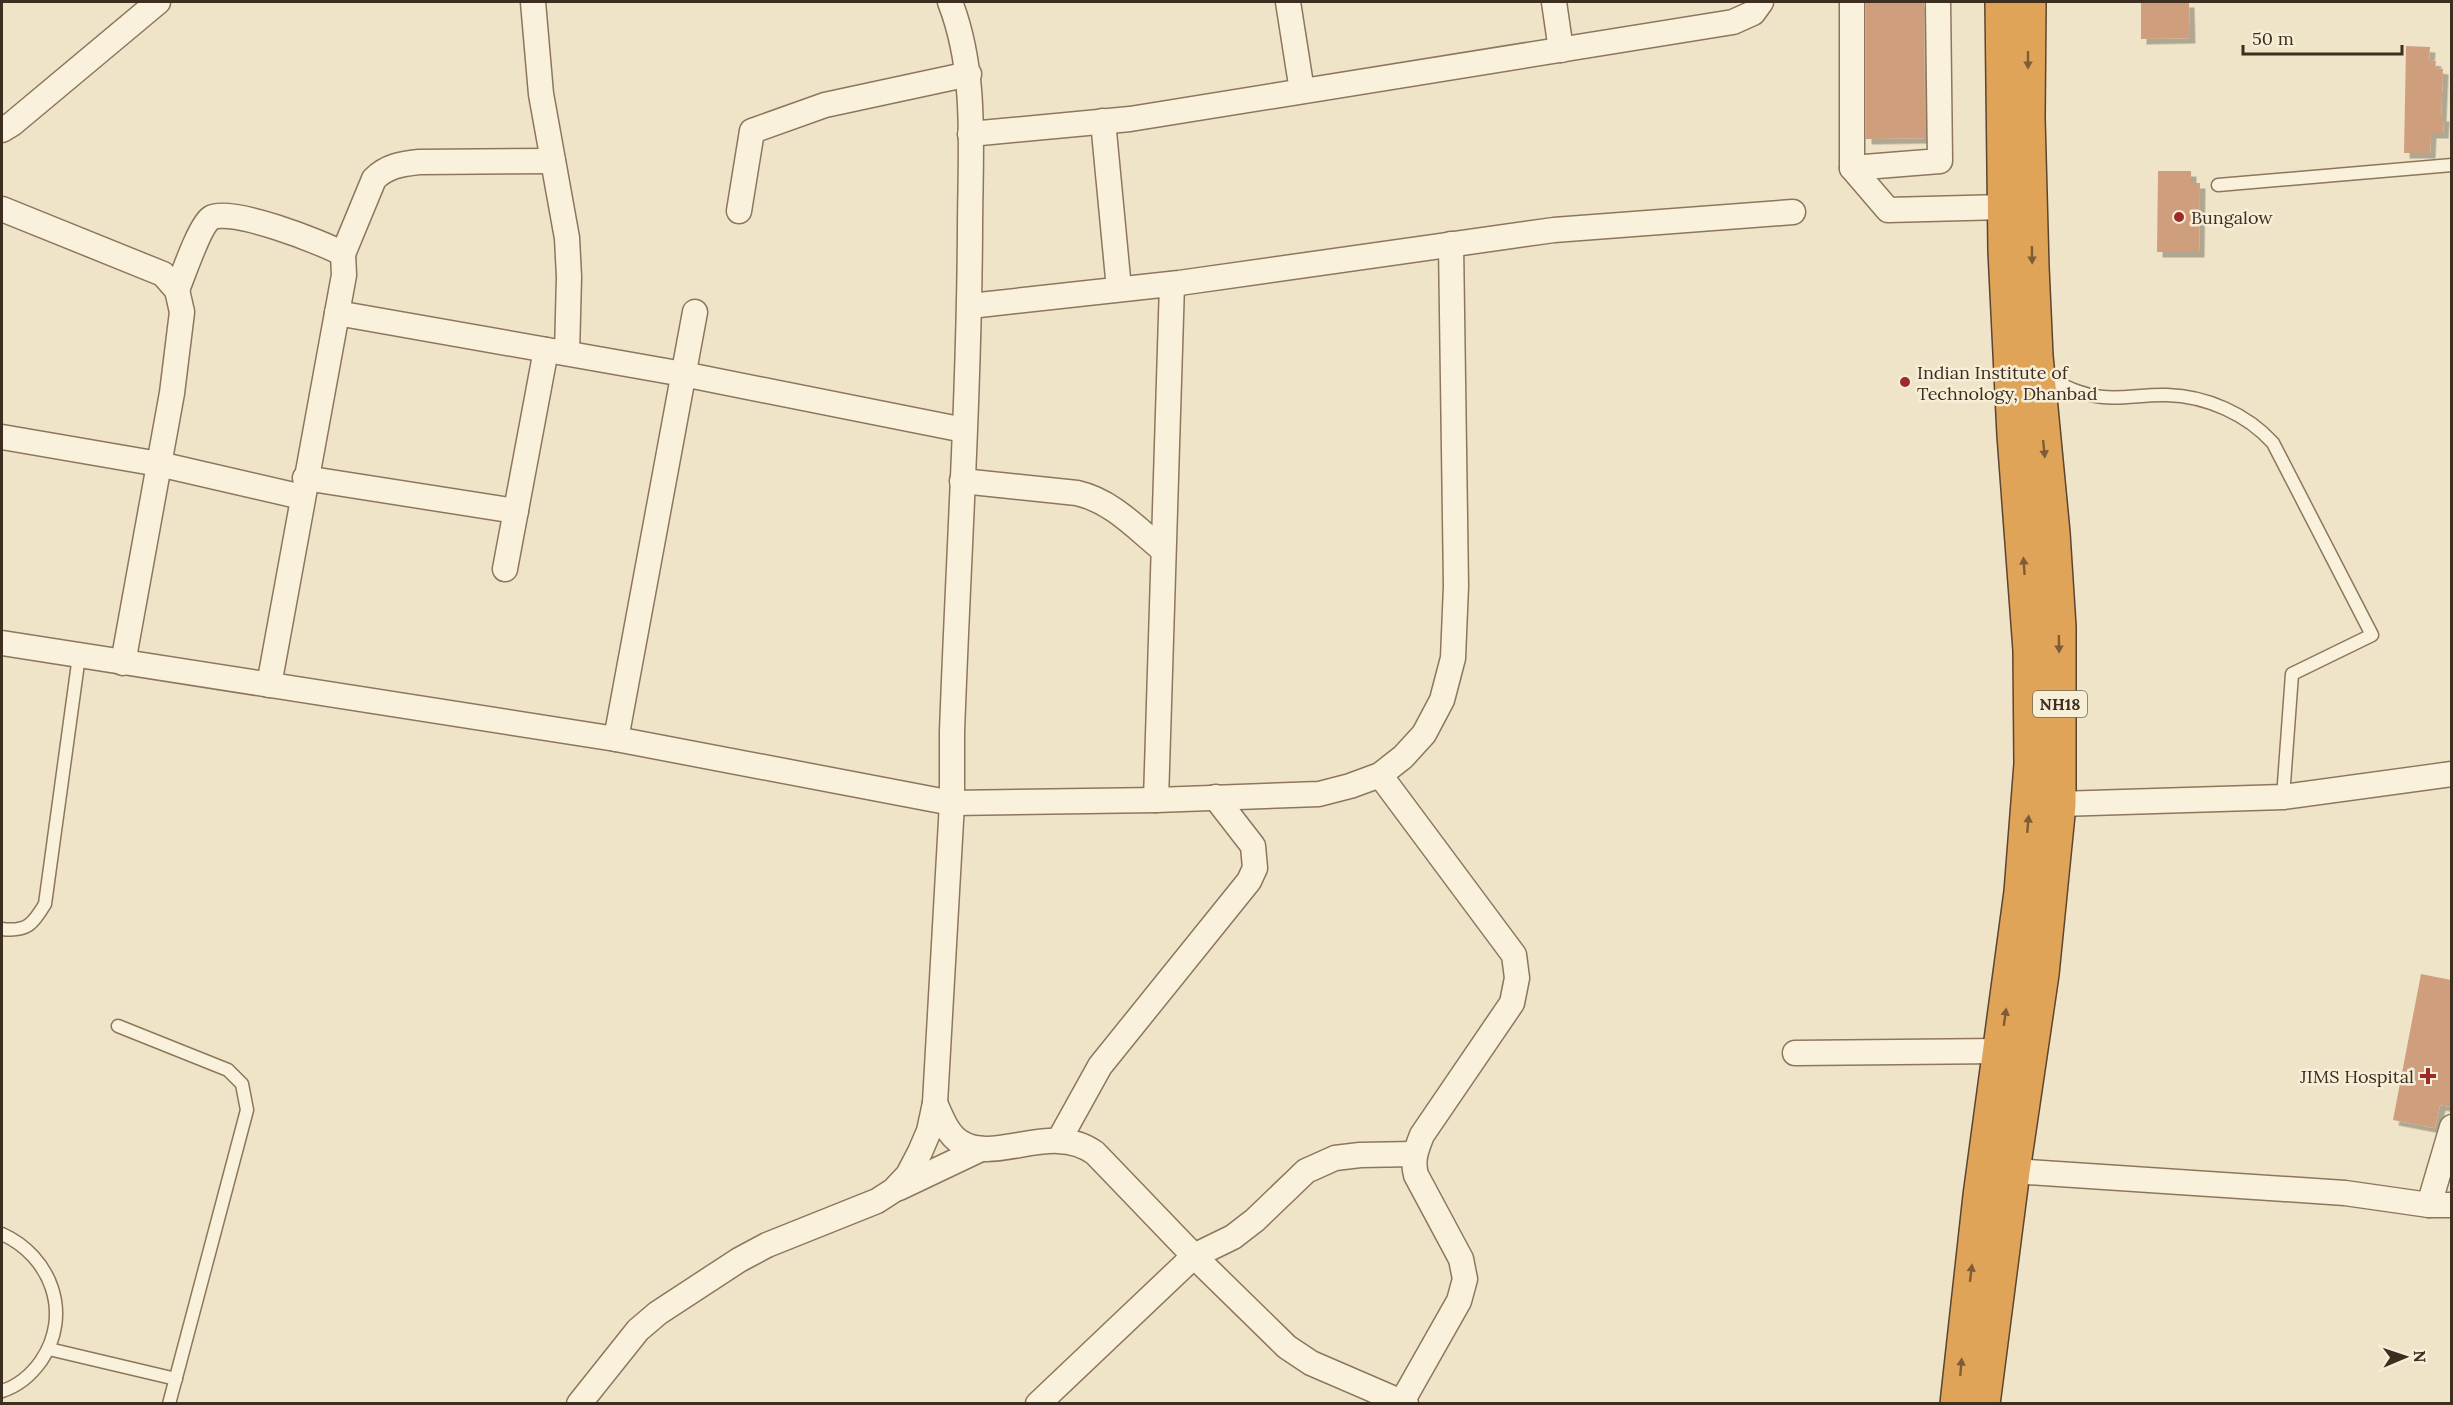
<svg xmlns="http://www.w3.org/2000/svg" width="2453" height="1405" viewBox="0 0 2453 1405" font-family="Lora,serif">
<style>
.building{fill:#cf9f7d;filter:url(#shadow)}
.lines{fill:none;stroke-linecap:round;stroke-linejoin:round}
.lane-casing{stroke:#8d765c;stroke-width:15}
.street-casing{stroke:#8d765c;stroke-width:27}
.highway-casing{stroke:#5b4430;stroke-width:36}
.lane{stroke:#faf1dc;stroke-width:12}
.street{stroke:#faf1dc;stroke-width:24}
.highway{stroke:#e0a458;stroke-width:33}
.oneway{fill:#7e5d36}
.poi-dot{fill:#9e2a2b;stroke:#f7eed8;stroke-width:2}
.labels{text-anchor:middle;dominant-baseline:central;stroke-width:5;stroke-linejoin:round;paint-order:stroke}
.shield{fill:#f7eed8;stroke:#756857;stroke-width:1.5}
.shield-label{font-size:16px;font-weight:bold;fill:#3d2e20}
.poi-label{font-size:18px;fill:#3d2e20;stroke:#f7eed8;text-anchor:start}
</style>
<defs>
<filter id="shadow"><feDropShadow dx="5.5" dy="5.5" stdDeviation="0" flood-color="#0004"/></filter>
</defs>
<rect width="100%" height="100%" fill="#f0e4c8"/>
<g class="building">
<path d="M1866,2H1924L1925,138L1866,139Z"/>
<path d="M2141,2H2189L2190,38L2141,39Z"/>
<path d="M2406,46L2430,47L2429,60L2436,61L2435,68L2443,69L2441,116H2444L2443,133H2431L2430,153H2404Z"/>
<path d="M2158,171H2191V183H2200L2199,252H2157Z"/>
<path d="M2421,974L2451,980V1107L2440,1105L2435,1128L2393,1120Z"/>
</g>
<g class="lines">
<defs>
<g id="lane">
<path d="M2218,185L2452,165"/>
<path d="M2042,375C2062,385 2080,395 2103,397C2124,399 2146,394 2167,395C2206,396 2247,414 2273,443L2372,635L2292,674L2283,797"/>
<path d="M2,929C27,932 33,924 45,904L79,656"/>
<path d="M118,1026L228,1070L242,1084L247,1110L169,1404"/>
<path d="M2,1234C51,1256 73,1314 41,1361C31,1375 18,1386 2,1391"/>
<path d="M49,1349L176,1379"/>
</g>
<g id="street">
<path d="M533,2L541,94L567,238L569,277L567,353"/>
<path d="M1288,2L1302,91"/>
<path d="M1554,2L1561,50"/>
<path d="M1852,2V168L1940,161L1938,2"/>
<path d="M1103,121L1119,289"/>
<path d="M2,130L12,124L158,2"/>
<path d="M970,134L1130,119L1733,22L1753,13L1761,2"/>
<path d="M1852,168L1888,210L2004,207"/>
<path d="M2,209L163,274L177,290L182,312L172,393L123,663"/>
<path d="M739,211L752,131L825,105L969,74"/>
<path d="M343,254L374,179C387,166 401,164 419,162L553,161"/>
<path d="M177,290C183,275 200,225 211,218C229,206 324,243 343,254L344,275L269,685"/>
<path d="M970,306L1179,283L1554,230L1793,212"/>
<path d="M337,313L683,374L964,430"/>
<path d="M2,437L159,464L302,497"/>
<path d="M305,478L516,511"/>
<path d="M962,481L1077,493C1112,501 1136,528 1163,550"/>
<path d="M505,569L546,350"/>
<path d="M2,643L616,739L952,803L1156,800L1319,794L1350,786L1380,775L1403,757L1424,734L1442,700L1453,658L1456,586L1451,244"/>
<path d="M616,739L695,312"/>
<path d="M1380,775L1514,955L1517,978L1512,1003L1422,1135C1416,1150 1412,1160 1416,1175L1461,1259L1465,1279L1459,1301L1403,1400"/>
<path d="M1156,800L1172,284"/>
<path d="M2059,804L2283,797L2452,774"/>
<path d="M1795,1053L2000,1051"/>
<path d="M935,1103C941,1116 947,1134 960,1142C994,1165 1052,1121 1095,1153L1194,1256L1287,1347L1311,1363L1406,1404"/>
<path d="M1059,1140L1100,1066L1249,881L1255,868L1253,846L1215,797"/>
<path d="M2013,1171L2345,1193L2429,1205H2452"/>
<path d="M899,1188L981,1149"/>
<path d="M2429,1205L2452,1127"/>
<path d="M579,1404L638,1330L658,1313L739,1260L767,1245L877,1201L894,1190L908,1175L920,1152L929,1131L935,1103L952,803V732C958,565 969,397 970,230C970,154 978,74 950,2"/>
<path d="M1038,1404L1194,1256L1233,1237L1255,1220L1306,1171L1335,1158L1360,1155L1415,1154"/>
</g>
<g id="highway">
<path d="M1957,1404L1980,1196L2021,892L2031,764L2030,650L2014,435L2005,251L2002,2"/>
<path d="M1983,1404L2013,1171L2042,974L2059,804V627L2053,533L2036,356L2032,267L2028,118L2029,2"/>
</g>
</defs>
<use href="#lane" class="lane-casing"/>
<use href="#street" class="street-casing"/>
<use href="#highway" class="highway-casing"/>
<use href="#lane" class="lane"/>
<use href="#street" class="street"/>
<use href="#highway" class="highway"/>
</g>
<defs><path id="oneway-solid" d="M-6-.8H1V-3.2L6.5 0L1 3.2V.8H-6Z" transform="scale(1.5)"/></defs>
<g class="oneway">
<use href="#oneway-solid" transform="translate(2028 60) rotate(90)"/>
<use href="#oneway-solid" transform="translate(2032 255) rotate(89)"/>
<use href="#oneway-solid" transform="translate(2044 449) rotate(84)"/>
<use href="#oneway-solid" transform="translate(2024 566) rotate(-94)"/>
<use href="#oneway-solid" transform="translate(2059 644) rotate(89)"/>
<use href="#oneway-solid" transform="translate(2028 824) rotate(-85)"/>
<use href="#oneway-solid" transform="translate(2005 1017) rotate(-82)"/>
<use href="#oneway-solid" transform="translate(1971 1273) rotate(-83)"/>
<use href="#oneway-solid" transform="translate(1961 1367) rotate(-85)"/>
</g>
<g class="poi-dot">
<circle cx="2179" cy="217" r="6"/>
<circle cx="1905" cy="382" r="6"/>
<path d="M2425 1067h6v6h6v6h-6v6h-6v-6h-6v-6h6z"/>
</g>
<g class="labels">
<rect class="shield" x="2033" y="691" width="54" height="26" rx="4.5"/>
<g class="shield-label">
<text x="2060" y="704">NH18</text>
</g>
<g class="poi-label">
<text x="2191" y="217">Bungalow</text>
<text x="1917" y="372">Indian Institute of<tspan x="1917" dy="21">Technology, Dhanbad</tspan></text>
<text x="2414" y="1076" text-anchor="end">JIMS Hospital</text>
</g>
</g>
<rect width="2453" height="1405" fill="none" stroke="#3d2e20" stroke-width="6"/>
<g transform="translate(2405 1357) rotate(88)" stroke="#f7eed8" stroke-width="4.5" paint-order="stroke">
<path d="M0-4.5L10 22L0 15L-10 22Z" fill="#3d2e20"/>
<text y="-9" font-size="16" font-weight="bold" text-anchor="middle" fill="#3d2e20">N</text>
</g>
<path d="M2243 45v9h159v-9" fill="none" stroke="#3d2e20" stroke-width="3"/>
<text x="2252" y="45" font-size="18" fill="#3d2e20" stroke="#f7eed8" stroke-width="4.5" paint-order="stroke">50 m</text>
</svg>
